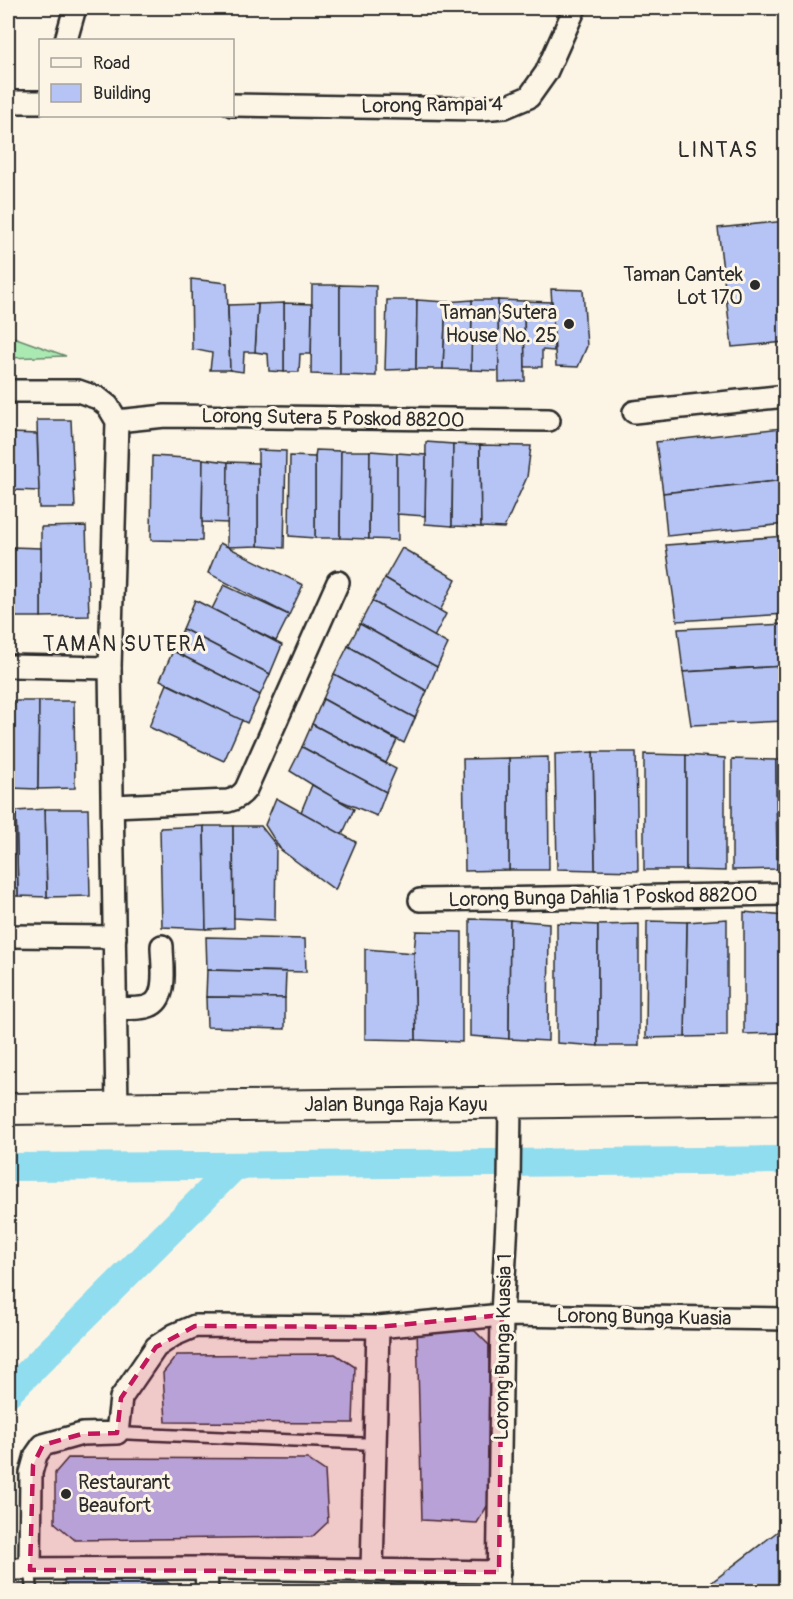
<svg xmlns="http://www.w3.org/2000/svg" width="793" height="1599" viewBox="0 0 793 1599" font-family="Pangolin,sans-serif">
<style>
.green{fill:#aae9b1;stroke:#6a8a6e;stroke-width:1.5}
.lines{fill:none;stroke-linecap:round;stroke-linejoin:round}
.canal{stroke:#90ddef;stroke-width:28}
.building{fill:#b6c4f5;stroke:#2b2b2b;stroke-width:1.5}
.lane-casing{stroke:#2b2b2b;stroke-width:15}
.street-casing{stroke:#2b2b2b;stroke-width:26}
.secondary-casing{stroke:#2b2b2b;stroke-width:34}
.lane{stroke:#fcf5e5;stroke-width:10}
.street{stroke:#fcf5e5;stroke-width:21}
.secondary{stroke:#fcf5e5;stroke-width:30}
.marked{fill:#c2185b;fill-opacity:0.2;stroke:#c2185b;stroke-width:4.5;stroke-dasharray:12 8;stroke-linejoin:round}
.poi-dot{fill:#2b2b2b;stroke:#fcf5e5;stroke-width:2}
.labels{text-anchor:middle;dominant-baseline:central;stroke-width:6;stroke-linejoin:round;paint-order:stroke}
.street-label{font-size:20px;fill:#2b2b2b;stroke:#fcf5e5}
.poi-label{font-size:20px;fill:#2b2b2b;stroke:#fcf5e5;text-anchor:end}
.neighbourhood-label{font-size:21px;letter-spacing:1.5px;fill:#2b2b2b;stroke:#fcf5e5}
.quarter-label{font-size:22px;letter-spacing:1.5px;fill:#2b2b2b;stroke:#fcf5e5}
</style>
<rect width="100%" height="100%" fill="#fcf5e5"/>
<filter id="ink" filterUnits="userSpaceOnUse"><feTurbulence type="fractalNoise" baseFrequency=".0167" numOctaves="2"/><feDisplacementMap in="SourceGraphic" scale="12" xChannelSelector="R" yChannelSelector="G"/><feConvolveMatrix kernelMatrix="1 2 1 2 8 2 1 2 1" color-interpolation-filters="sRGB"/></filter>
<g filter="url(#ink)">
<path class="green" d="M8,335L66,356L8,358Z"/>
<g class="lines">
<g class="canal">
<path d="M8,1167L203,1166L786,1160"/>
<path d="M8,1393L235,1166"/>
</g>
</g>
<g class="building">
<path d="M786,221V342L732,347L718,228Z"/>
<path d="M191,279L227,283L230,370H210L212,353L192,349Z"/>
<path d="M312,285H340V375L311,374Z"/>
<path d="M340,285L376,286V376L340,375Z"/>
<path d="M551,289L583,290L587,346L578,367L556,366Z"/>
<path d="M387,300H417L416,369L385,370Z"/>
<path d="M417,300L446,302L443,369H416Z"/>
<path d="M472,300H498L499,371L471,370Z"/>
<path d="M472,300L471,370L443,369L446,302Z"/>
<path d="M498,300L524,301L525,381L499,382Z"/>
<path d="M524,301L552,302L554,351L542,350V367H525Z"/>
<path d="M284,303L312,304L311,354H300L299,372H284Z"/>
<path d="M284,303V372L269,371L268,354L255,352L258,304Z"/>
<path d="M258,304L255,352H244L243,372L230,370L228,305Z"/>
<path d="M37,420H71L75,508H39Z"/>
<path d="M8,422H10L11,513H8Z"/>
<path d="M782,428L786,447V480L663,493L656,442Z"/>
<path d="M11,433L37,434L39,491L12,490Z"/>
<path d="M426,442L453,444L452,526L425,524Z"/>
<path d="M453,444L480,445L481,527L452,526Z"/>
<path d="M480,445L531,446L527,477L504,528L481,527Z"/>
<path d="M258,450L286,451L284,548L258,546Z"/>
<path d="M316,450L341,451L340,538H315V457Z"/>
<path d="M341,451H370L369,539L340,538Z"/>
<path d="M370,451L397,453L398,540L369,539Z"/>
<path d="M397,453L426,455L425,516L397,514Z"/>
<path d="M152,456L203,459L202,541L151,540Z"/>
<path d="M290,456L315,457V538L289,536Z"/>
<path d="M203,459L228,462V523L202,522Z"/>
<path d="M228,462L258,463V546L227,547Z"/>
<path d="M786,480V524L667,536L663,493Z"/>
<path d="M86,526L89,616L41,617V527Z"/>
<path d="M8,533H10L12,617H8Z"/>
<path d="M786,536V614L677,621L666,545Z"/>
<path d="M220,543L303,585L289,615L208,573Z"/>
<path d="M11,547L41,548V617H12Z"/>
<path d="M402,548L456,579L440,611L385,578Z"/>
<path d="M385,578L446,614L434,637L372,601Z"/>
<path d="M224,585L289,615L276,641L212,609Z"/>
<path d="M195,600L282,645L270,674L183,629Z"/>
<path d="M372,601L448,644L437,667L360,624Z"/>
<path d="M360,624L437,667L427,691L348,646Z"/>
<path d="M786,624V666L683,672L678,629Z"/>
<path d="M183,629L270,674L260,695L173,651Z"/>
<path d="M348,646L427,691L415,718L334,674Z"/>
<path d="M173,651L260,695L247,723L160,680Z"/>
<path d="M786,666V721L691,725L683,672Z"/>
<path d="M334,674L415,718L404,743L323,699Z"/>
<path d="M167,684L242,720L224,761L149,727Z"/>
<path d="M323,699L397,740L386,763L312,724Z"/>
<path d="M13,701H39L38,789L10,788Z"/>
<path d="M39,701H74L75,788L38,789Z"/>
<path d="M8,708H12L11,767H8Z"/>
<path d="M312,724L396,769L386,792L302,747Z"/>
<path d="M302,747L386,792L377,816L332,797L290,771Z"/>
<path d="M593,752H636L638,871L595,870Z"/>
<path d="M593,752L595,870L557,869L555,754Z"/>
<path d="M644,754L686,755V870H644Z"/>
<path d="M686,755L725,758V871L686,870Z"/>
<path d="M548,757L549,870H509V758Z"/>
<path d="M509,758V870L465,871L463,759Z"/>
<path d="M732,759L776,760L777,869L732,870Z"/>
<path d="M776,760H786V869H777Z"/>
<path d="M312,785L354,809L342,835L301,812Z"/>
<path d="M276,798L356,842L335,890L281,850L265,825Z"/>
<path d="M45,809H88L90,896L47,897Z"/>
<path d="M45,809L47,897L18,896L16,811Z"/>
<path d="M8,811H16L18,896H8Z"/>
<path d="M204,826L206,929L162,927L160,828Z"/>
<path d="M204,826H233L234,928L206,929Z"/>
<path d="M233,826H261L276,845L275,920L234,918Z"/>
<path d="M744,912L784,916L786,1033L744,1034Z"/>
<path d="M470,919L510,920L509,1039L470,1036Z"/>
<path d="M727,919V1036L685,1037L687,922Z"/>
<path d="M510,920L549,923L548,1041L509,1039Z"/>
<path d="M647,921L687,922L685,1037L646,1038Z"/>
<path d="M557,923L598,925V1046L557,1043Z"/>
<path d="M639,924V1046H598V925Z"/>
<path d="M416,931L462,932V1042L416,1040L414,953Z"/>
<path d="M206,937L305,939L306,972L207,970Z"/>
<path d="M365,949L414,953L416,1040L365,1039Z"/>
<path d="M207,970L286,972L285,998L206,997Z"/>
<path d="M206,997L285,998V1029L207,1027Z"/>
<path d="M417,1328L475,1331L489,1345V1503L477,1523L422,1520Z"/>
<path d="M335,1354L355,1367L353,1423L166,1422L163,1373L177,1355Z"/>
<path d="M68,1458L307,1459L325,1471L328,1522L312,1537L75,1540L55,1523V1473Z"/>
<path d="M786,1525V1592H699Z"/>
<path d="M66,1580L167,1582L180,1592H57Z"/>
<path d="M366,1588L446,1589V1592H366Z"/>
</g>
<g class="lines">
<defs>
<g id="lane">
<path d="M117,1433L375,1444"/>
<path d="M30,1570L32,1592"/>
</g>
<g id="street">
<path d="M66,40L75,8"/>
<path d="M8,102H40"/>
<path d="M232,105L480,109L505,107L529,97L546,73L575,8"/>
<path d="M8,391H78L98,398L108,406L117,421L110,668L117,1108"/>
<path d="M634,412L786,396"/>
<path d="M117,421L165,416L549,420"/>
<path d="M8,666L110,668"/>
<path d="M113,806L228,801C236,799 241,796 246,789L338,582"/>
<path d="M420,900L786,894"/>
<path d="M8,936L115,937"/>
<path d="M116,1008C126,1008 139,1010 149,1006C169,999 162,963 162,946"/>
<path d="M206,1568L207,1592"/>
<path d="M8,1569L206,1568L499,1572"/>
<path d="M30,1570L31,1473L36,1455L43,1445L82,1434L117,1433L121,1398L156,1347L174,1335L195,1326L378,1327L502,1315L786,1319"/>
<path d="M372,1570L378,1327"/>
<path d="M498,1592L502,1315L509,1183L510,1103"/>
</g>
<path id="secondary" d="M8,1109L786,1099"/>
</defs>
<use href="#lane" class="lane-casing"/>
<use href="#street" class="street-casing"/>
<use href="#secondary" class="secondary-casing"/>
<use href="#lane" class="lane"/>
<use href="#street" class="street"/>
<use href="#secondary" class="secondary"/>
</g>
</g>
<path class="marked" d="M502,1315L499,1572L30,1570L33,1465L43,1445L82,1434L117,1433L121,1398L156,1347L195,1326L378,1327Z"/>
<g class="poi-dot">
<circle cx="755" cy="285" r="6"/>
<circle cx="569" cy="324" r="6"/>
<circle cx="66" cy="1494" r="6"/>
</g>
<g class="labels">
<g class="street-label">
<text transform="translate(432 105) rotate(-1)">Lorong Rampai 4</text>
<text transform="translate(333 418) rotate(1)">Lorong Sutera 5 Poskod 88200</text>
<text transform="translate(603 897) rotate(-1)">Lorong Bunga Dahlia 1 Poskod 88200</text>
<text x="396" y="1104">Jalan Bunga Raja Kayu</text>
<text transform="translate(644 1317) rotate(1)">Lorong Bunga Kuasia</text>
<text transform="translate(503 1347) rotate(-89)">Lorong Bunga Kuasia 1</text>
</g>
<g class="poi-label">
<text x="743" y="274">Taman Cantek<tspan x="743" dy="23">Lot 170</tspan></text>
<text x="557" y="312">Taman Sutera<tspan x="557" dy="23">House No. 25</tspan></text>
<text x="78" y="1482" text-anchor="start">Restaurant<tspan x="78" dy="23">Beaufort</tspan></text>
</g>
<g class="neighbourhood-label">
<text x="125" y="644">TAMAN SUTERA</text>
</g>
<g class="quarter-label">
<text x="718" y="150">LINTAS</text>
</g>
</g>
<rect width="793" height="1599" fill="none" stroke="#fcf5e5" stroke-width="30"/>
<rect x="15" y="15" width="763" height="1569" fill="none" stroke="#2b2b2b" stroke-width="2" filter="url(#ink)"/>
<rect x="39" y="39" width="195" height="78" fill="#fcf5e5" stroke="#a8a49b" stroke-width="1.5"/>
<rect x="51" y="58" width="30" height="9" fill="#fcf5e5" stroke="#a8a49b" stroke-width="1.5"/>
<text x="93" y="69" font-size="18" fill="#2b2b2b">Road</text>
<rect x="51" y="84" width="30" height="18" fill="#b6c4f5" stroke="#a8a49b" stroke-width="1.5"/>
<text x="93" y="99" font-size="18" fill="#2b2b2b">Building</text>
</svg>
